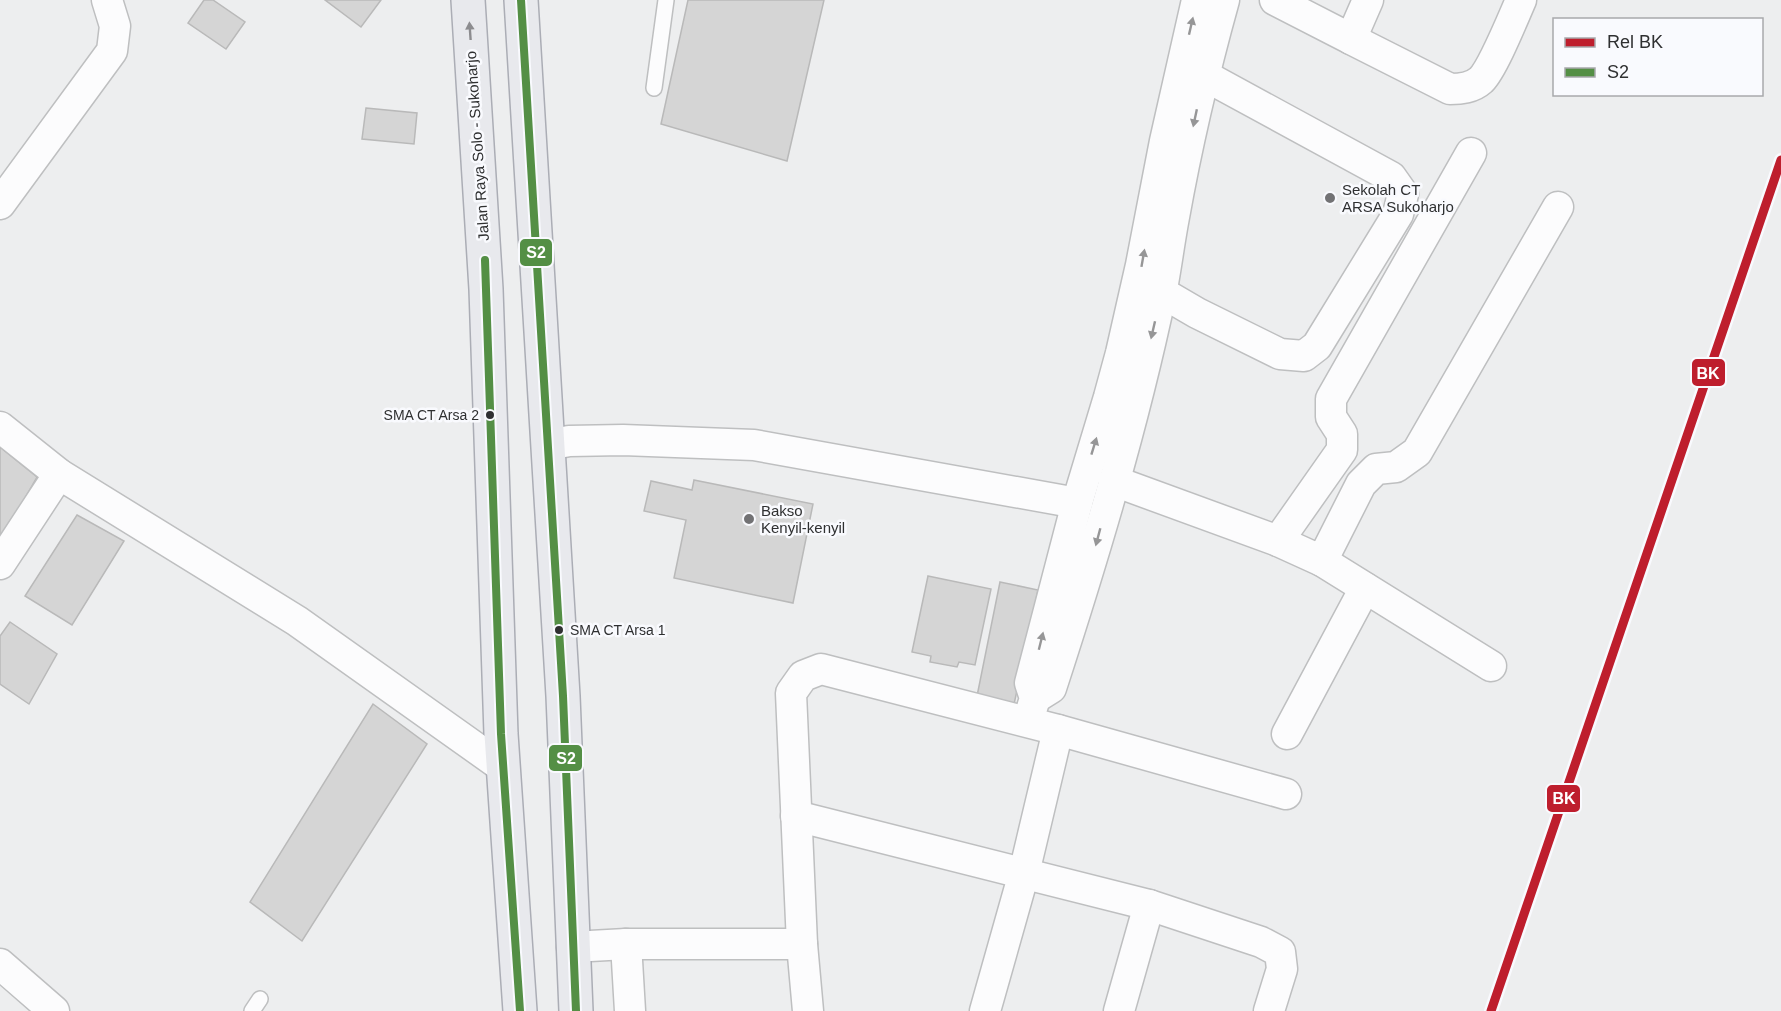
<svg xmlns="http://www.w3.org/2000/svg" width="1781" height="1011" viewBox="0 0 1781 1011" font-family="Helvetica,sans-serif">
<style>
.building{fill:#d5d5d5;stroke:#b9b9b9;stroke-width:1.5}
.lines{fill:none;stroke-linecap:round;stroke-linejoin:round}
.service-casing{stroke:#bebfc0;stroke-width:18}
.minor-casing{stroke:#bebfc0;stroke-width:33}
.primary-casing{stroke:#abadb5;stroke-width:36}
.service{stroke:#fcfcfd;stroke-width:15}
.minor{stroke:#fcfcfd;stroke-width:30}
.primary{stroke:#e8e9ed;stroke-width:33}
.bus-1-casing{stroke:#f9fafe;stroke-width:12}
.bus-1{stroke:#548f45;stroke-width:8}
.rail-1-casing{stroke:#f9fafe;stroke-width:14}
.rail-1{stroke:#be1e2d;stroke-width:9}
.oneway{fill:#969697}
.oneway2{fill:#8c8c8f}
.poi-dot{fill:#727274;stroke:#f9fafe;stroke-width:2}
.bus-dot{fill:#2f3031;stroke:#f9fafe;stroke-width:2}
.labels{text-anchor:middle;dominant-baseline:central;stroke-width:5;stroke-linejoin:round;paint-order:stroke}
.bus-label{font-size:14px;fill:#2f3031;stroke:#f9fafe;text-anchor:end}
.street-label{font-size:15px;fill:#2f3031;stroke:#f9fafe}
.poi-label{font-size:15px;fill:#2f3031;stroke:#f9fafe;text-anchor:start}
.line-badge{stroke:#f9fafe;stroke-width:2}
.badge-label{font-size:16px;text-anchor:middle;font-weight:bold;fill:#fff}
</style>
<rect width="100%" height="100%" fill="#edeeef"/>
<g class="building">
<path d="M204,0H213L245,22L226,49L188,23Z"/>
<path d="M325,0H381L361,27Z"/>
<path d="M688,0H824L787,161L661,124Z"/>
<path d="M366,108L417,113L414,144L362,139Z"/>
<path d="M0,447L37,477L0,542Z"/>
<path d="M694,480L813,504L793,603L674,578L686,520L644,511L651,481L692,490Z"/>
<path d="M77,515L124,541L72,625L25,596Z"/>
<path d="M928,576L991,589L975,665L959,662L957,667L930,662L931,656L912,652Z"/>
<path d="M1000,582L1038,590L1012,714L975,706Z"/>
<path d="M10,622L57,654L29,704L0,684V636Z"/>
<path d="M373,704L427,744L302,941L250,902Z"/>
</g>
<g class="lines">
<defs>
<g id="service">
<path d="M654,88L666,0"/>
<path d="M252,1011L260,999"/>
</g>
<g id="minor">
<path d="M1275,0L1351,39L1368,0"/>
<path d="M1351,39L1450,89C1461,89 1472,88 1481,80C1493,68 1513,18 1521,0"/>
<path d="M0,204L112,51L115,26L107,0"/>
<path d="M1161,292L1197,313L1280,354L1304,356L1317,346L1398,214L1403,194L1391,177L1187,66"/>
<path d="M0,427L59,474L297,621L504,768"/>
<path d="M548,445L569,441L623,440L754,445L1077,503"/>
<path d="M1114,481L1278,541L1322,561L1361,484L1376,469L1396,467L1417,452L1558,207"/>
<path d="M1278,541L1342,450V434L1331,417V399L1471,153"/>
<path d="M1322,561L1491,666"/>
<path d="M0,564L59,474"/>
<path d="M1035,698L1051,688C1093,559 1133,427 1161,294C1166,269 1169,243 1174,217C1187,144 1204,72 1224,0"/>
<path d="M1032,708L1035,698L1030,683L1077,503L1109,397L1121,353L1141,265L1165,141L1197,0"/>
<path d="M1287,734L1365,588"/>
<path d="M796,816L1149,905L1261,942L1280,952L1282,969L1269,1011"/>
<path d="M626,944L630,1011"/>
<path d="M572,947L626,944H802"/>
<path d="M0,964L54,1011"/>
<path d="M808,1011L802,944L791,693L803,676L821,669L1058,730L1286,794"/>
<path d="M985,1011L1024,873L1058,730"/>
<path d="M1119,1011L1149,905"/>
</g>
<g id="primary">
<path d="M468,0L486,289L501,734L520,1011"/>
<path d="M521,0L563,696L576,1011"/>
</g>
</defs>
<use href="#service" class="service-casing"/>
<use href="#minor" class="minor-casing"/>
<use href="#primary" class="primary-casing"/>
<use href="#service" class="service"/>
<use href="#minor" class="minor"/>
<use href="#primary" class="primary"/>
<defs>
<g id="bus-1">
<path d="M521,0L563,696L576,1011"/>
<path d="M485,260L501,734L520,1011"/>
</g>
</defs>
<use href="#bus-1" class="bus-1-casing"/>
<use href="#bus-1" class="bus-1"/>
<defs>
<path id="rail-1" d="M1491,1011L1781,160"/>
</defs>
<use href="#rail-1" class="rail-1-casing"/>
<use href="#rail-1" class="rail-1"/>
</g>
<defs><path id="oneway-solid" d="M-6-.8H1V-3.2L6.5 0L1 3.2V.8H-6Z" transform="scale(1.5)"/></defs>
<g class="oneway">
<use href="#oneway-solid" transform="translate(1191 26) rotate(-77)"/>
<use href="#oneway-solid" transform="translate(1195 118) rotate(102)"/>
<use href="#oneway-solid" transform="translate(1143 258) rotate(-80)"/>
<use href="#oneway-solid" transform="translate(1153 330) rotate(103)"/>
<use href="#oneway-solid" transform="translate(1094 446) rotate(-73)"/>
<use href="#oneway-solid" transform="translate(1098 537) rotate(105)"/>
<use href="#oneway-solid" transform="translate(1041 641) rotate(-76)"/>
</g>
<use class="oneway2" href="#oneway-solid" transform="translate(470 31) rotate(-94)"/>
<g class="poi-dot">
<circle cx="1330" cy="198" r="6"/>
<circle cx="749" cy="519" r="6"/>
</g>
<g class="bus-dot">
<circle cx="490" cy="415" r="5"/>
<circle cx="559" cy="630" r="5"/>
</g>
<g class="labels">
<g class="bus-label">
<text x="479" y="415">SMA CT Arsa 2</text>
<text x="570" y="630" text-anchor="start">SMA CT Arsa 1</text>
</g>
<g class="street-label">
<text transform="translate(477 146) rotate(-94)">Jalan Raya Solo - Sukoharjo</text>
</g>
<g class="poi-label">
<text x="1342" y="189">Sekolah CT<tspan x="1342" dy="17">ARSA Sukoharjo</tspan></text>
<text x="761" y="510">Bakso<tspan x="761" dy="17">Kenyil-kenyil</tspan></text>
</g>
</g>
<g class="line-badge">
<rect x="519" y="238" width="34" height="29" rx="6" fill="#548f45"/>
<rect x="1691" y="358" width="35" height="29" rx="6" fill="#be1e2d"/>
<rect x="548" y="744" width="35" height="28" rx="6" fill="#548f45"/>
<rect x="1546" y="784" width="35" height="29" rx="6" fill="#be1e2d"/>
</g>
<g class="badge-label">
<text x="536" y="258">S2</text>
<text x="1708" y="379">BK</text>
<text x="566" y="764">S2</text>
<text x="1564" y="804">BK</text>
</g>
<rect x="1553" y="18" width="210" height="78" fill="#f9fafe" stroke="#a8a9ac" stroke-width="1.5"/>
<rect x="1565" y="38" width="30" height="9" fill="#be1e2d" stroke="#a8a9ac" stroke-width="1.5"/>
<text x="1607" y="48" font-size="18" fill="#2f3031">Rel BK</text>
<rect x="1565" y="68" width="30" height="9" fill="#548f45" stroke="#a8a9ac" stroke-width="1.5"/>
<text x="1607" y="78" font-size="18" fill="#2f3031">S2</text>
</svg>
